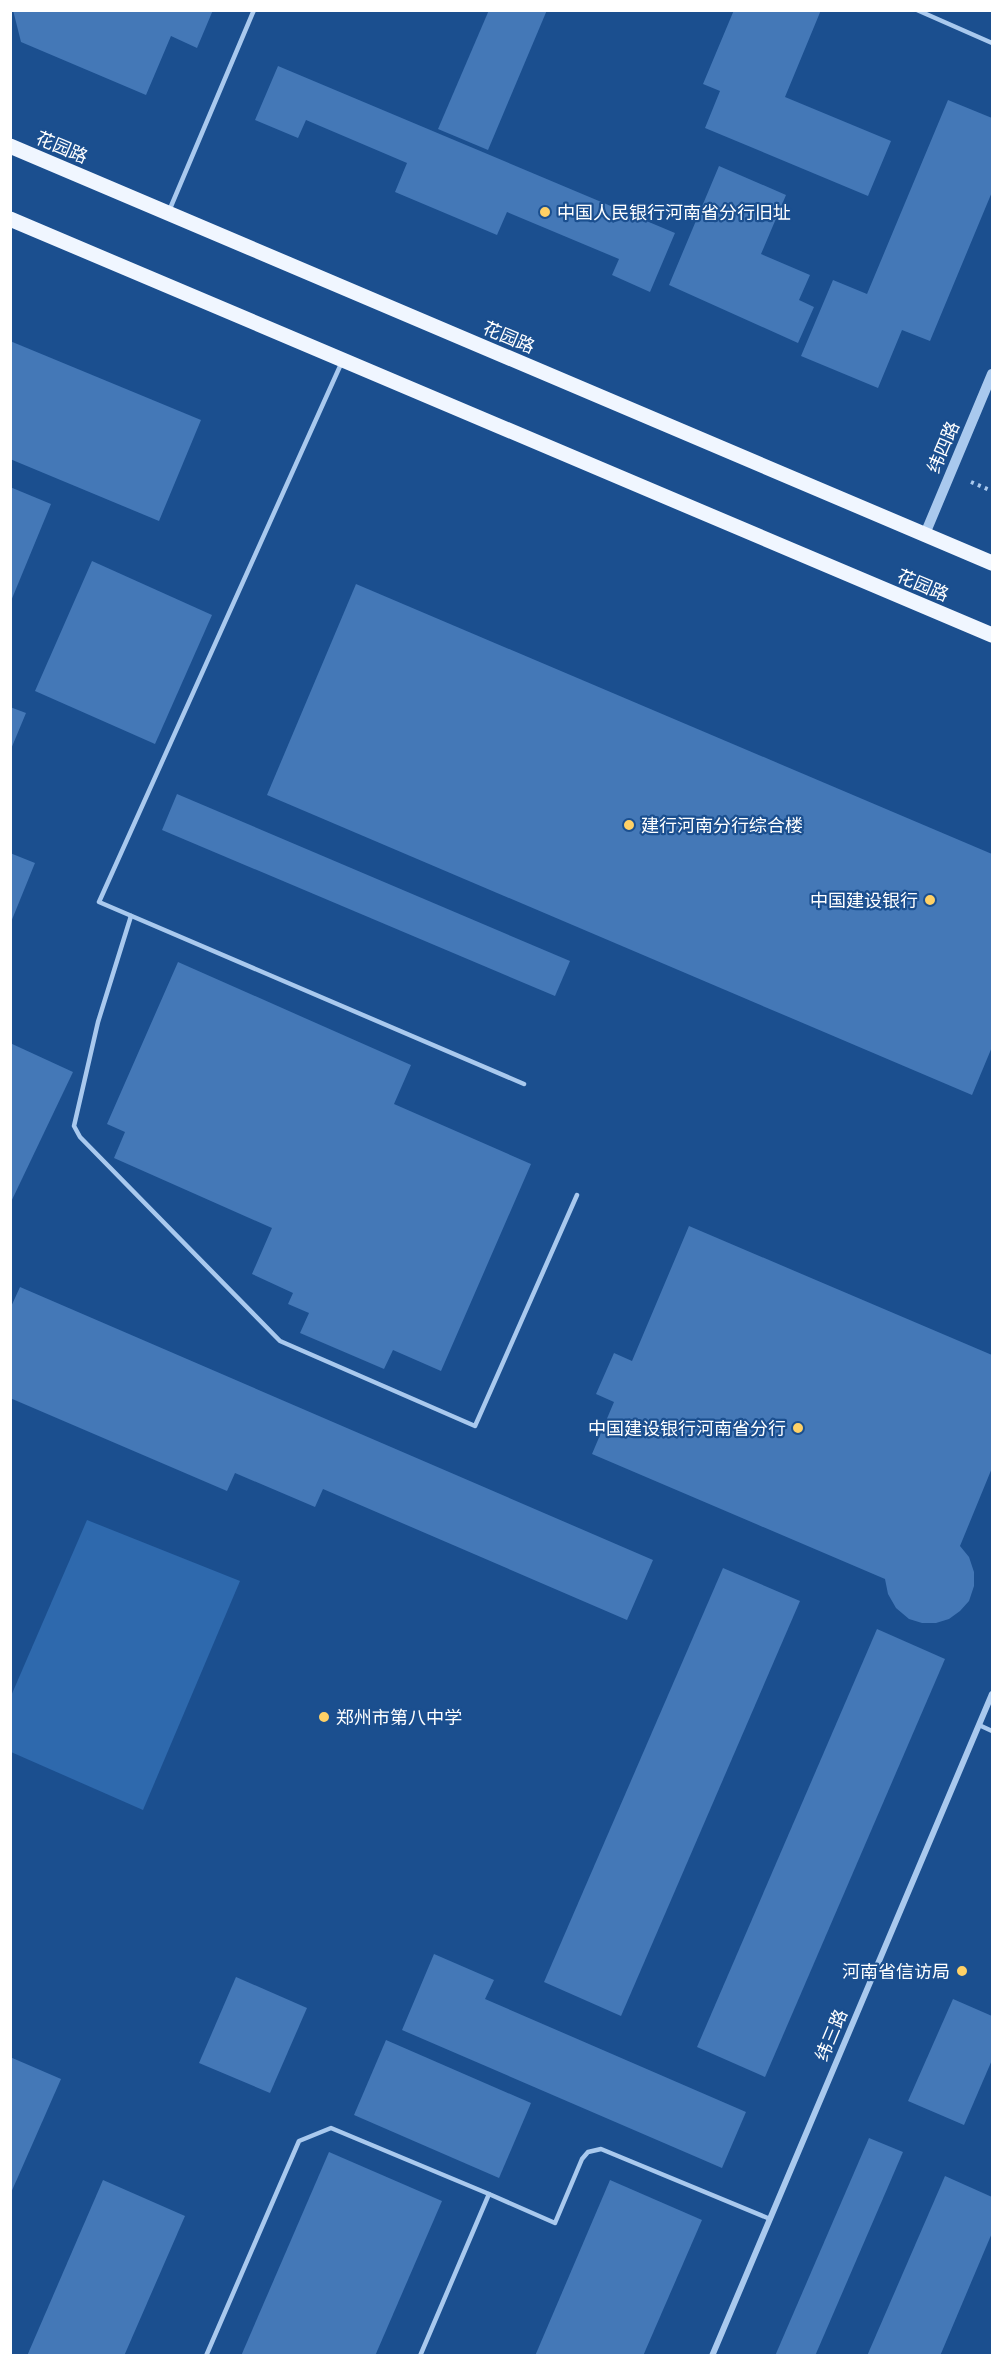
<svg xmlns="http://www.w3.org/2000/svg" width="1003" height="2366" viewBox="0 0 1003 2366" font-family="'Work Sans','Noto Sans SC',sans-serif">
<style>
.park{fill:#2e69ad}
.building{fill:#4478b7}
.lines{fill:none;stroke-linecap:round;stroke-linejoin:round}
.path{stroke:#a9c9ee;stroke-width:4;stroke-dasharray:3 4.5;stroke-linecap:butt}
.service{stroke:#a9c9ee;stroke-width:4.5}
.minor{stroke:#a9c9ee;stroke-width:6}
.tertiary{stroke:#a9c9ee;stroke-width:10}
.primary{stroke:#f0f6ff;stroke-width:15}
.poi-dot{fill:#ffd166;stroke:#1b4f8f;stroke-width:2}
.labels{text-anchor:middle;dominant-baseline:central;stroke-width:4.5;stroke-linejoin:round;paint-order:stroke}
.street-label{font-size:18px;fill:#fff;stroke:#1b4f8f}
.poi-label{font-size:18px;fill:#fff;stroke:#1b4f8f;text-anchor:start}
</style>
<rect width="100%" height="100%" fill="#1b4f8f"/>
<path class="park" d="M87,1520L240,1581L143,1810L11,1752V1696Z"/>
<g class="building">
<path d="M13,10H213L197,48L171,36L146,95L21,42Z"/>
<path d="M489,10H547L488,150L438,129Z"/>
<path d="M734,10H821L785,97L891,141L868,196L705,128L720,91L703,84Z"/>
<path d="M278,66L675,233L650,292L612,275L619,259L507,212L497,235L395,192L407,163L306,120L298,138L255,120Z"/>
<path d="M948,100L992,118V192L930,341L902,330L878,388L801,356L833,280L867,294Z"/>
<path d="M719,166L786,195L761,254L810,275L799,300L814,307L798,343L669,285Z"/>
<path d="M10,341L201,420L159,521L10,459Z"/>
<path d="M10,487L51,504L11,601H10Z"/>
<path d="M92,561L212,615L155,744L35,691Z"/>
<path d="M356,584L992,854V1047L972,1095L267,795Z"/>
<path d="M10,707L26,713L11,749H10Z"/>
<path d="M177,794L570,961L555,996L162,830Z"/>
<path d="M10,853L35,863L11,922H10Z"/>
<path d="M178,962L411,1065L394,1104L531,1164L441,1371L393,1350L384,1369L300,1333L309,1313L288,1304L293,1293L252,1274L272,1228L114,1158L125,1132L107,1124Z"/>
<path d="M10,1043L73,1072L10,1204Z"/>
<path d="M689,1226L992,1355V1468L960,1546L969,1557L974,1572V1586L969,1601L960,1611L949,1619L936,1623H922L909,1619L896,1608L888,1594L885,1579L592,1454L614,1402L596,1394L614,1353L632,1361Z"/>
<path d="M20,1287L653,1560L627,1620L323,1489L315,1507L235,1473L227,1491L10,1398V1309Z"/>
<path d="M723,1568L800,1601L621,2016L544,1982Z"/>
<path d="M877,1629L945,1659L765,2077L697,2047Z"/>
<path d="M434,1954L494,1980L485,1999L746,2112L722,2168L402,2030Z"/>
<path d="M236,1977L307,2008L270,2093L199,2063Z"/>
<path d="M953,1999L992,2016V2060L964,2125L908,2101Z"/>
<path d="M386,2040L531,2103L499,2178L354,2115Z"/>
<path d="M10,2057L61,2079L10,2195Z"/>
<path d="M869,2138L903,2152L815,2356H775Z"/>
<path d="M329,2152L442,2201L375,2356H241Z"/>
<path d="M945,2176L992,2197V2233L940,2356H867Z"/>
<path d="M103,2180L185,2216L124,2356H27Z"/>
<path d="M610,2180L702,2220L643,2356H535Z"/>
</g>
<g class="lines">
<path class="path" d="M971,482L992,491"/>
<g class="service">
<path d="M917,10L992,43"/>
<path d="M169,211L254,10"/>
<path d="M341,364L99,902L524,1084"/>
<path d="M131,916L98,1022L74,1126L80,1137L280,1341L475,1426L577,1195"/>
<path d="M979,1725L992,1731"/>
<path d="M489,2194L555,2223L582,2159L588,2152L601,2149L770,2219"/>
<path d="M206,2356L299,2141L331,2128L489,2194L420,2356"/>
</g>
<path class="minor" d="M712,2356L992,1694"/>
<path class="tertiary" d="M925,534L992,374"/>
<g class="primary">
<path d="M10,146L992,563"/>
<path d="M10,219L992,635"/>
</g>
</g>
<g class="poi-dot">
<circle cx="545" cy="212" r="6"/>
<circle cx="629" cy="825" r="6"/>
<circle cx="930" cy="900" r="6"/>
<circle cx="798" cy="1428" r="6"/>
<circle cx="324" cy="1717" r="6"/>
<circle cx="962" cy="1971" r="6"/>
</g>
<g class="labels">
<g class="street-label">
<text transform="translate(62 147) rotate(23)">花园路</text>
<text transform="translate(509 337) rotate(23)">花园路</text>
<text transform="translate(943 447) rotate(-67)">纬四路</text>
<text transform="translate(923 585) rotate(23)">花园路</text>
<text transform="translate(831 2035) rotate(-67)">纬三路</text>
</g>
<g class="poi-label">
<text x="557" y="212">中国人民银行河南省分行旧址</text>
<text x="641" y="825">建行河南分行综合楼</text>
<text x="918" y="900" text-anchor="end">中国建设银行</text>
<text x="786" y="1428" text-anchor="end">中国建设银行河南省分行</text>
<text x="336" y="1717">郑州市第八中学</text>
<text x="950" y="1971" text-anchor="end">河南省信访局</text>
</g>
</g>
<rect width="1003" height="2366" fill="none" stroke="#ffffff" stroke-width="24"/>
</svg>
